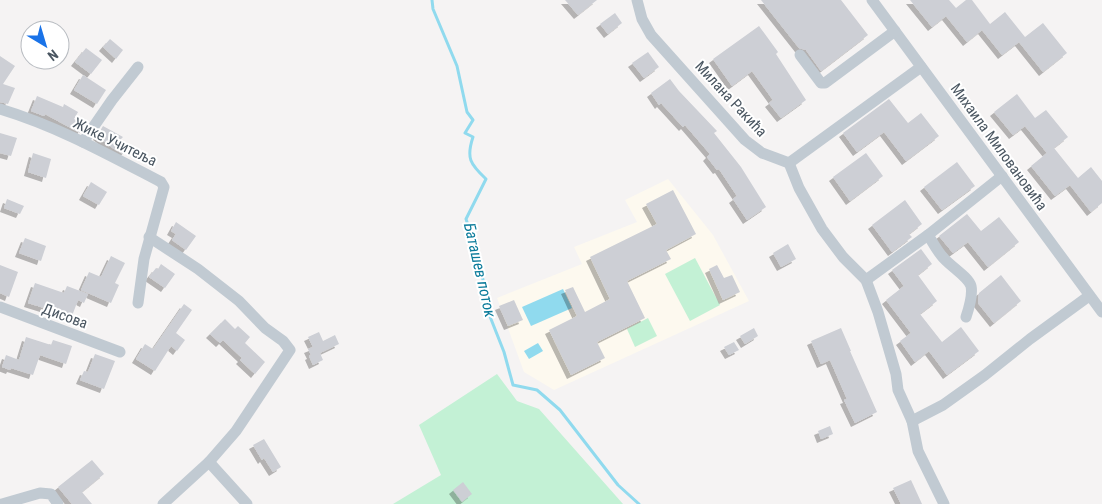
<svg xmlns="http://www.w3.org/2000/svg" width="1102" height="504" viewBox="0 0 1102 504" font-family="'Roboto Condensed',sans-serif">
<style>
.commercial{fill:#fdf9ef}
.green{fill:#c3f1d5}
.water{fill:#90daee}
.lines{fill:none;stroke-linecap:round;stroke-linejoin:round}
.stream{stroke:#90daee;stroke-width:3}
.building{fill:#cdcfd5;filter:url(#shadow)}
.street{stroke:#c1cad2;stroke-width:11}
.labels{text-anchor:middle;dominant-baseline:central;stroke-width:4;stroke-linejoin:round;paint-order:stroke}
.street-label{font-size:15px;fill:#4a5661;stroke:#fff}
.water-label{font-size:16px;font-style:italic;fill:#0c7c9b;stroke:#fff}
</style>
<defs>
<filter id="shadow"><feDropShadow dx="-4" dy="4" stdDeviation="0" flood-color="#0004"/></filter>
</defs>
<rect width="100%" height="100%" fill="#f5f3f3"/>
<path class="commercial" d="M668,179L713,235L749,301L554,390L524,372L497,298L582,264L574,247L637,222L625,200Z"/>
<g class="green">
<path d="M695,258L720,305L690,321L665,274Z"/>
<path d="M648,318L657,336L635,347L627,329Z"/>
<path d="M497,374L517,401L539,409L623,504H393L441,475L419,425Z"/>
</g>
<g class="water">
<path d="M563,289L572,308L531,326L522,307Z"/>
<path d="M538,343L543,351L529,359L524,351Z"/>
</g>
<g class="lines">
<path class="stream" d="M432,0L433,9L457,66L467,112L473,120L465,133L473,137C466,158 470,164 486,179L466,219L480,263L489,314L504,352L513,385L537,390L560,410L618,485L639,504"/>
</g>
<g class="building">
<path d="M565,0H597L578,15Z"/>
<path d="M761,0H841L868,35L821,71L806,50L799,48Z"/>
<path d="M910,0H949L956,8L966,0H972L990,24L1005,12L1025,37L1043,23L1067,53L1043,72L1019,42L1002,55L982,30L967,42L946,16L932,27Z"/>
<path d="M615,13L622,23L608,34L600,24Z"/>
<path d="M759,26L778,52L776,54L806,100L781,118L769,103L773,100L752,71L732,86L713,59Z"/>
<path d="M110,39L123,50L116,59L103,47Z"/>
<path d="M86,48L102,60L91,74L75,62Z"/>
<path d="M648,52L659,67L644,78L632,63Z"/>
<path d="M0,56L15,66L3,84L15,88L8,104L0,102Z"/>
<path d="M83,75L106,90L97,104L74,90Z"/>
<path d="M670,79L679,91L717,131L714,133L741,167L766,207L747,220L733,199L737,196L719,169L717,170L707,157L710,154L685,125L683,127L661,103L659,105L651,93Z"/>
<path d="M1017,94L1035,118L1046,110L1068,137L1054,148L1078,178L1091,167L1102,181V203L1091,212L1070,185L1055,196L1031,166L1047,153L1025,126L1013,135L994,112Z"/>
<path d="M37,96L63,107L64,104L78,112L74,119L84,125L80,133L45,114L44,116L31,111Z"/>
<path d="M889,99L908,123L921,113L939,136L906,161L884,132L857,152L843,133Z"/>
<path d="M103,126L123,137L120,140L129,147L123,154L114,149L97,136Z"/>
<path d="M0,133L17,138L11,156L0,153Z"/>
<path d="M33,153L51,159L46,178L28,172Z"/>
<path d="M866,153L883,176L850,201L833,177Z"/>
<path d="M957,162L975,186L942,210L924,187Z"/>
<path d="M91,182L107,192L99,205L83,196Z"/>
<path d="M673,190L696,234L666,250L671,259L627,281L645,318L597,342L605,358L571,375L549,330L577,316L565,290L573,287L585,312L610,299L590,257L657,224L646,204Z"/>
<path d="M7,199L24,206L20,214L4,208Z"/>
<path d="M905,200L922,224L909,234L912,237L892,252L872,225Z"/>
<path d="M967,214L981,231L999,217L1019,242L988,267L968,242L953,253L939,236Z"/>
<path d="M176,222L196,236L186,250L172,240L176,234L171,231Z"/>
<path d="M25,238L46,246L41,261L19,253Z"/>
<path d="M788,244L796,259L781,267L773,253Z"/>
<path d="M921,249L932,264L918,275L937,301L920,314L942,342L961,327L979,351L947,375L929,351L915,362L900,341L911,333L886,300L904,286L892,270Z"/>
<path d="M111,256L125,263L115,283L119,285L111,303L81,290L89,272L101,277Z"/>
<path d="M161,264L175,274L165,288L149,277L156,268L158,269Z"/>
<path d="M0,265L18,272L9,297L0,293Z"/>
<path d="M717,265L724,278L732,275L740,292L723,300L709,269Z"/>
<path d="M1001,275L1021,301L994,323L978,303L979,293Z"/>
<path d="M35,283L64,293L67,286L88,294L84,303L78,300L72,316L45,305L44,308L28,303Z"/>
<path d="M514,300L523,320L508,326L499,306Z"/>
<path d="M184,304L192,310L176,333L185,340L177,351L171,346L155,371L136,359L145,344L153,349Z"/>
<path d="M225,319L235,329L238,326L250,337L245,343L265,362L255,374L240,360L242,358L223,340L220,343L210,334Z"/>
<path d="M754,328L758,336L745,344L740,336Z"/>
<path d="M841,328L851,351H850L877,412L855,423L844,400L847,399L830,360L821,364L811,341Z"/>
<path d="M319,332L323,341L335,335L339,344L320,353L323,360L313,365L309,356L311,355L308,349L313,347L308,337Z"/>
<path d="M26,337L51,345L53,340L72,346L66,364L40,355L33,375L11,368L10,370L2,367L6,355L19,360Z"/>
<path d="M734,342L739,350L729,355L724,347Z"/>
<path d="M95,354L115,361L104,389L80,380L84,371L88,372Z"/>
<path d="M830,426L833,434L821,439L818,431Z"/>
<path d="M264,439L281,467L273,472L264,458L262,460L253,445Z"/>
<path d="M92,460L104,474L82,492L92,504H72L58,487Z"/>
<path d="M911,480L922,504H901L893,488Z"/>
<path d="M463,482L472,494L462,502L453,490Z"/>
</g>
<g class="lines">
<g class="street">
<path d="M637,0L642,19L651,35L745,140L762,153L789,163L799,188L822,229L843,257L866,280L878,312L896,374L898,390L912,421L918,451L944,504"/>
<path d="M872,0L1102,312"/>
<path d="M800,55L821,83H825L895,31"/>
<path d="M0,109C57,126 109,155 161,182L164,187L144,259L138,303"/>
<path d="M83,142L112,100L138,67"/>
<path d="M789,163L921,67"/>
<path d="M928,235C932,241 936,249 941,255C948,265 968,276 971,286C973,295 969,308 966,317"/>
<path d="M149,237L198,269L239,301L265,328L283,341L290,350L236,431L209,462L163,504"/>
<path d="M866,280L928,235L1002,176"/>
<path d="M0,307L120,352"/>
<path d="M912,421L943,405L985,375L1030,339L1089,296"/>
<path d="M209,462L247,504"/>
<path d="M2,504L40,493L51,494L58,504"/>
</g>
</g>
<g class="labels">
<g class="street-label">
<text transform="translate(731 99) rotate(47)">Милана Ракића</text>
<text transform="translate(115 142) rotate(26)">Жике Учитеља</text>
<text transform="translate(999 147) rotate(54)">Михаила Миловановића</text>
<text transform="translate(65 316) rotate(20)">Дисова</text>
</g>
<g class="water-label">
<text transform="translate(480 270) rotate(77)">Баташев поток</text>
</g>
</g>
<g transform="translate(45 45) rotate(142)"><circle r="24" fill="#ffffff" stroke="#b7bbc0"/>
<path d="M0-4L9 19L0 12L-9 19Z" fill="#1a73e8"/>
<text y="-8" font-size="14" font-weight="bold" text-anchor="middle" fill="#4a5661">N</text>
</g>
</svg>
